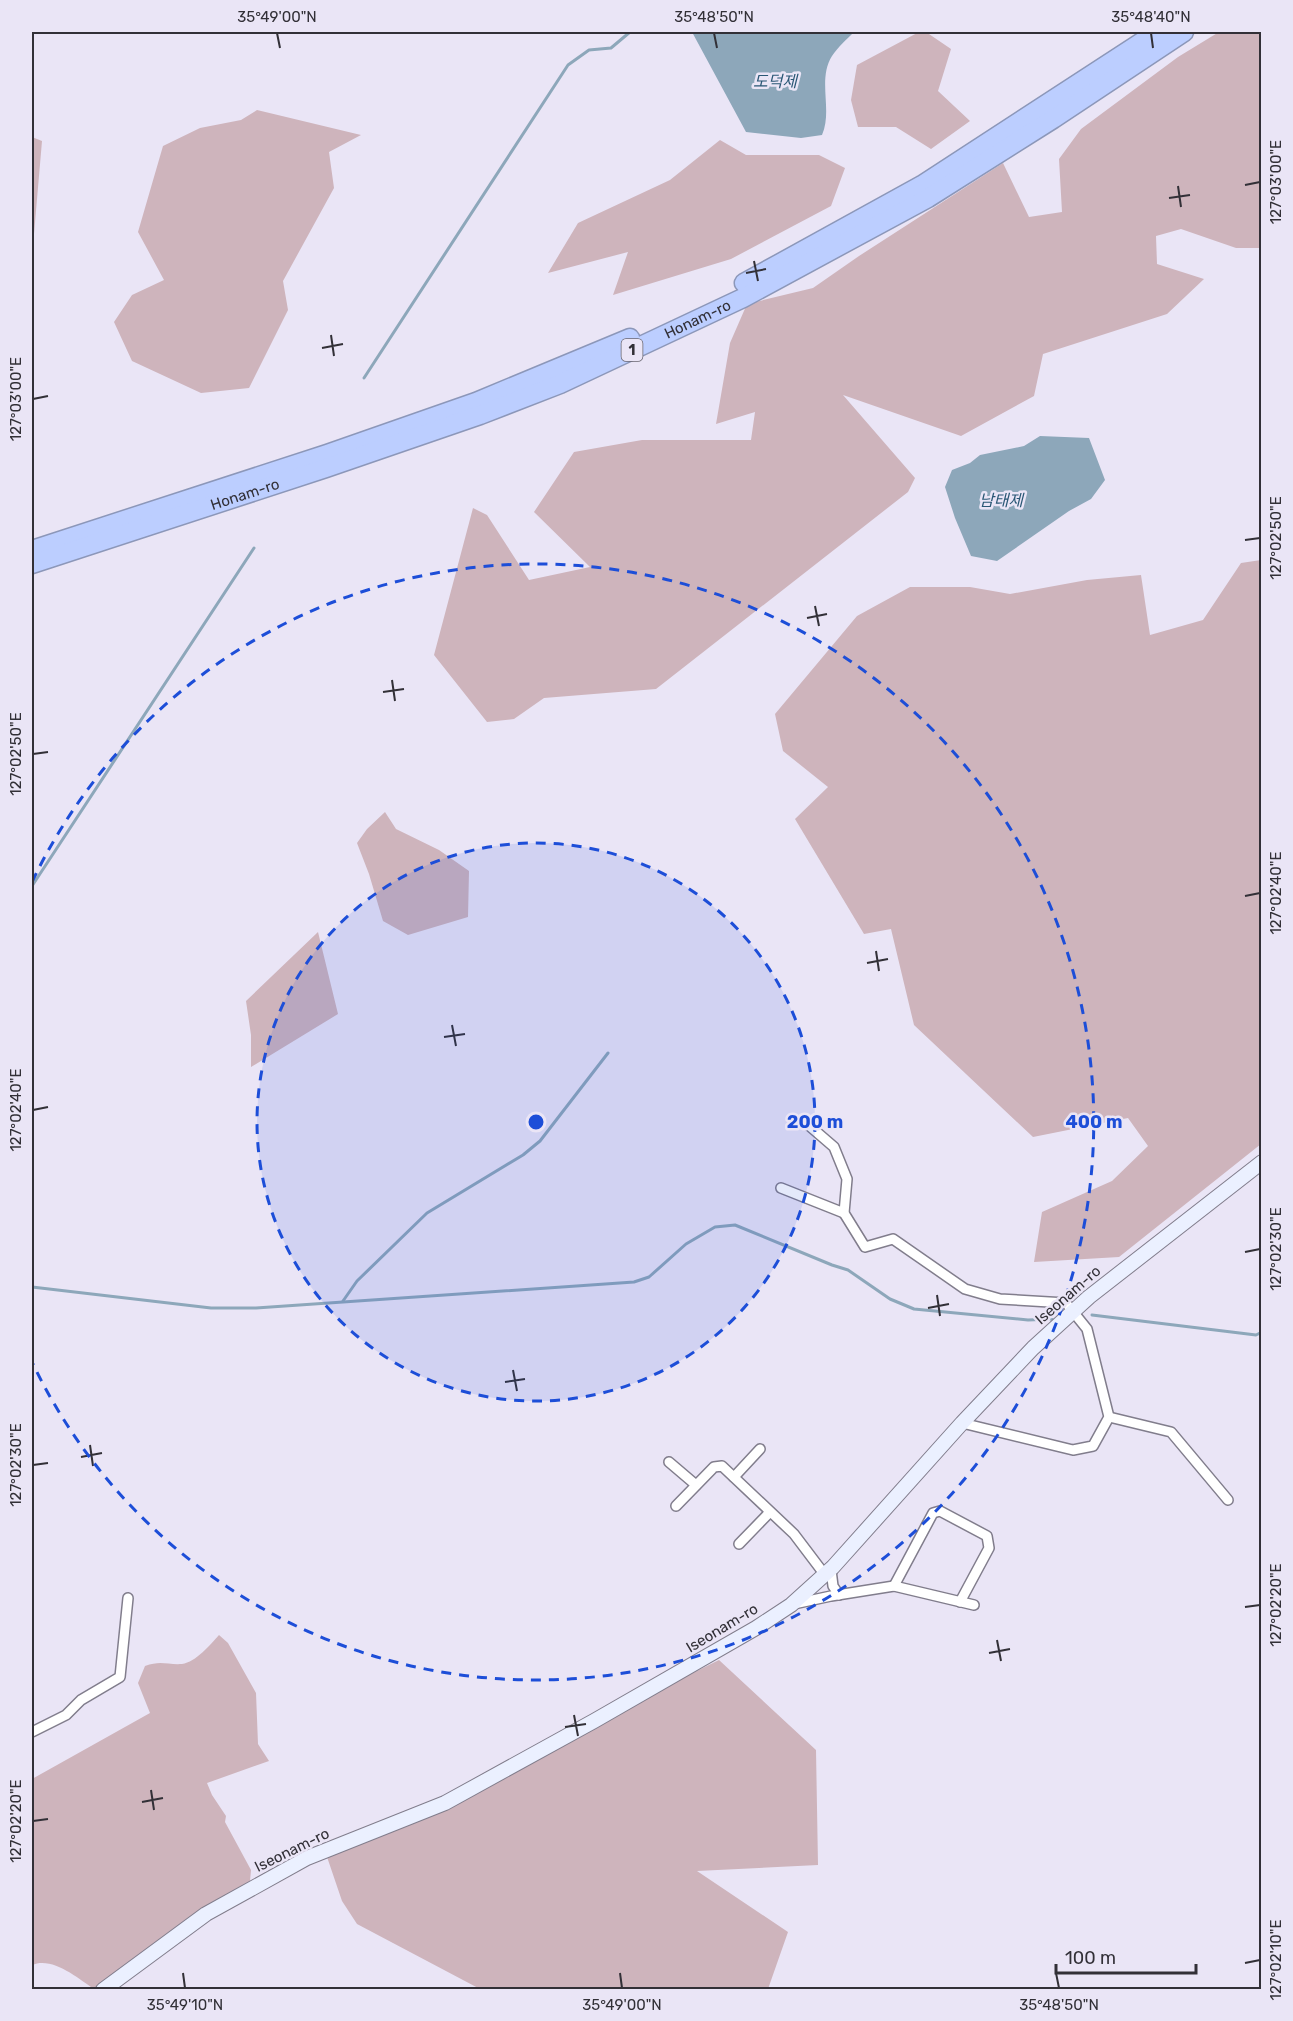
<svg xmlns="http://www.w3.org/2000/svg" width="1293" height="2021" viewBox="0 0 1293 2021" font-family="Rubik,'Noto Sans KR',sans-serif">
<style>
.green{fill:#ceb4bc}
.water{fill:#8da7ba}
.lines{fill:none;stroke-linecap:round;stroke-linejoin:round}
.stream{stroke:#8da7ba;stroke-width:3}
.street-casing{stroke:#817d8c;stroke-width:12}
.secondary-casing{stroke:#817d8c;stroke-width:16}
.highway-casing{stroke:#8c97b9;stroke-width:21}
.street{stroke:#fff;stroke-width:9}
.secondary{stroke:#ebf0ff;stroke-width:14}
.highway{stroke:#bcceff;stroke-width:18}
.ticks{fill:none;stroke:#323037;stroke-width:2}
.ring{fill:none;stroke:#1d4ed8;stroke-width:3;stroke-dasharray:10 8}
.labels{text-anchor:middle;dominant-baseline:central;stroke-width:5;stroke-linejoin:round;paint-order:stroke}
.shield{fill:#eae5f6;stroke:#696670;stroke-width:1.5}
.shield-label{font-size:14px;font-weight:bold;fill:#323037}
.street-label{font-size:15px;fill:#323037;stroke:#eae5f6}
.water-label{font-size:16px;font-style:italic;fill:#2a5775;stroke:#eae5f6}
.centre{fill:#1d4ed8;stroke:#eae5f6;stroke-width:3}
.ring-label{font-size:18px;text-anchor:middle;font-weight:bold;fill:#1d4ed8;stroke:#eae5f6;stroke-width:5;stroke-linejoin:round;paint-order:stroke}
.neatline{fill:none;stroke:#323037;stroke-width:2}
.ticks-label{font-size:15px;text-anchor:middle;fill:#323037}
</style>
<rect width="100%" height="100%" fill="#eae5f6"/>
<g class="green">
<path d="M919,32H926L951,49L938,91L970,121L931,149L896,127H858L851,100L857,65Z"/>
<path d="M1219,32H1261V248H1236L1181,229L1156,236L1157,264L1204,279L1167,314L1043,354L1034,396L961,436L843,395L915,478L908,492L656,689L544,698L514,719L487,722L434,655L473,508L487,515L529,580L590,567L534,512L574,452L642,440H751L755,412L716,424L730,343L747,304L813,288L859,256L1003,163L1029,217L1062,212L1059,159L1081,129L1178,57Z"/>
<path d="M257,110L361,135L329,152L334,188L283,281L288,310L249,388L201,393L132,361L114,322L132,295L164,280L138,232L163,146L200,128L241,120Z"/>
<path d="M32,137L42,141L34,234L32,238Z"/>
<path d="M720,140L746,155H819L845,168L831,206L731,259L613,295L628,252L548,273L578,223L670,180Z"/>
<path d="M1261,560V1144L1119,1257L1034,1262L1042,1212L1112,1181L1148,1146L1128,1118L1033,1137L914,1025L891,929L864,934L795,819L828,787L783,751L775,714L857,616L910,587H970L1010,594L1087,580L1141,575L1150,635L1203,620L1241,563Z"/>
<path d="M385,812L396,829L439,850L469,871L468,917L408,935L383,921L369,874L357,843L367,829Z"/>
<path d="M318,932L338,1014L251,1067V1035L246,1001Z"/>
<path d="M219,1635L228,1643L256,1693L258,1744L269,1761L207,1783L212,1795L226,1816L225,1822L251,1870L250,1881L203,1909L94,1989C78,1978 52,1956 32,1965V1779L150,1713L138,1683L145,1666C161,1660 167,1665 182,1664C196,1662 210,1645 219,1635Z"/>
<path d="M719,1660L816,1750L818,1865L697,1871L788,1932L768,1989H480L357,1924L342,1901L325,1851L445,1803L594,1722Z"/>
</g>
<g class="water">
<path d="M692,32H854C847,39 838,47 832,56C817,80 833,110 822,135L801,138L746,132Z"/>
<path d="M1040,436L1089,438L1105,480L1091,499L1069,511L997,561L971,556L955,518L945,487L952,470L970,463L980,455L1024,446Z"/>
</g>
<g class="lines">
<g class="stream">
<path d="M364,378L568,65L589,50L611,48L630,32"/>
<path d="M32,886L254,548"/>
<path d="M32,1287L211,1308H256L634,1282L649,1277L686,1244L715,1227L735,1225L832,1265L848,1270L890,1299L914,1309L1028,1320L1052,1319"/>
<path d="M343,1301L357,1281L427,1213L523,1155L540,1141L608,1053"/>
<path d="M1092,1315L1256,1335L1262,1332"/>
</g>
<defs>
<g id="street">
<path d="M805,1122L834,1147L847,1179L844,1213L865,1247L893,1239L965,1289L1000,1299L1066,1303L1087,1329L1109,1417L1093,1446L1073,1450L962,1423"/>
<path d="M781,1188L844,1213"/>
<path d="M1109,1417L1171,1432L1228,1500"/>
<path d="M669,1462L696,1485"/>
<path d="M734,1477L760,1449"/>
<path d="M676,1506L714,1467L722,1466L794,1534L825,1575"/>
<path d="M739,1544L770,1512"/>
<path d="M831,1570L833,1586L839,1595"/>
<path d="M894,1586L933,1513L940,1511L987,1536L989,1548L960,1602"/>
<path d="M794,1604L831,1596L894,1586L974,1605"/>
<path d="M32,1732L66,1715L81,1700L120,1677L128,1598"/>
</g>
<path id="secondary" d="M103,1990L206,1914L307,1858L445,1803L594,1721L756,1628L791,1605L833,1567L962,1423L1033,1348L1089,1297L1262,1162"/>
<g id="highway">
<path d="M744,283L922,185L1157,32"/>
<path d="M32,550L327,454L476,402L630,338"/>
<path id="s1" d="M32,564L326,468L480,415L560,384L743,298L928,198L1053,119L1184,32"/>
</g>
</defs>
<use href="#street" class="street-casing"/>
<use href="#secondary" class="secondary-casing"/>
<use href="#highway" class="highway-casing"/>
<use href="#street" class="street"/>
<use href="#secondary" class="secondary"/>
<use href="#highway" class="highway"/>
</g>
<path class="ticks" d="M277,33L280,48M714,33L717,48M1151,33L1153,48M1245,185L1260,182M1178,186L1181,207M1169,198L1190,195M754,261L758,281M746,273L766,269M331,335L334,356M322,348L343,344M33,399L48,396M1245,540L1260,538M815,606L819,626M807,618L827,614M392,680L395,701M383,692L404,689M33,754L48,752M1245,896L1260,893M876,951L879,971M867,963L888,959M452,1025L456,1046M444,1037L465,1034M33,1110L48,1107M1245,1252L1260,1249M937,1295L940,1316M928,1308L949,1304M513,1370L517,1391M505,1382L525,1379M90,1445L93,1466M81,1457L102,1453M33,1465L48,1463M1245,1607L1260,1605M997,1640L1001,1661M989,1653L1010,1649M574,1715L578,1736M565,1727L586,1724M151,1790L154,1810M142,1802L163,1798M33,1821L48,1819M1245,1963L1260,1960M183,1973L185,1988M620,1973L622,1988M1056,1973L1059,1988"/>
<circle cx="536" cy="1122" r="279" fill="#1d4ed8" fill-opacity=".12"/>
<g class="ring">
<circle cx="536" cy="1122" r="279"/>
<path d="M32 882A558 558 0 1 1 32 1362"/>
</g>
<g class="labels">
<rect class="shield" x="621.5" y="339" width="21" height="22" rx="4.5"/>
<g class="shield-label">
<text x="632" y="350">1</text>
</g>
<g class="street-label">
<text stroke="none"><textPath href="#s1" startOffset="710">Honam-ro</textPath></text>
<text stroke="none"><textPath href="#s1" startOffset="224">Honam-ro</textPath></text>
<text transform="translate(1068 1295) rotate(-41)">Iseonam-ro</text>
<text transform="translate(722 1628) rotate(-31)">Iseonam-ro</text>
<text transform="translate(292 1850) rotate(-26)">Iseonam-ro</text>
</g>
<g class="water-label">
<text x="775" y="81">도덕제</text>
<text x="1001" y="500">남태제</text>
</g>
</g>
<circle cx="536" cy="1122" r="9" class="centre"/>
<g class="ring-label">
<text x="815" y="1128">200 m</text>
<text x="1094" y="1128">400 m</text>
</g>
<rect width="1293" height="2021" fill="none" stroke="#eae5f6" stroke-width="66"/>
<path d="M1056 1964v9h140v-9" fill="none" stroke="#323037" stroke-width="3"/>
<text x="1065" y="1964" font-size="18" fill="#323037" stroke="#eae5f6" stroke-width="4.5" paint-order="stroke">100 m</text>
<rect x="33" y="33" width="1227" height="1955" class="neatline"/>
<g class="ticks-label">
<text x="277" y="22">35°49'00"N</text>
<text x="714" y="22">35°48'50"N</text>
<text x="1151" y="22">35°48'40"N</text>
<text transform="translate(1276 182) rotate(-90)" y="5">127°03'00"E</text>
<text transform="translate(16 399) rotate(-90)" y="5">127°03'00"E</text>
<text transform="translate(1276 538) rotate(-90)" y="5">127°02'50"E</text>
<text transform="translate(16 754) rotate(-90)" y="5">127°02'50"E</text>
<text transform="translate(1276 893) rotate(-90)" y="5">127°02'40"E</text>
<text transform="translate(16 1110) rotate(-90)" y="5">127°02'40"E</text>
<text transform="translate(1276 1249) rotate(-90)" y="5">127°02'30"E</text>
<text transform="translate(16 1465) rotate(-90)" y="5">127°02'30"E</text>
<text transform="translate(1276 1605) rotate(-90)" y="5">127°02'20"E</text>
<text transform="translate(16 1821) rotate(-90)" y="5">127°02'20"E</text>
<text transform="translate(1276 1960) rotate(-90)" y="5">127°02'10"E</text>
<text x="185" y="2010">35°49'10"N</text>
<text x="622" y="2010">35°49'00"N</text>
<text x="1059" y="2010">35°48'50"N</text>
</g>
</svg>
